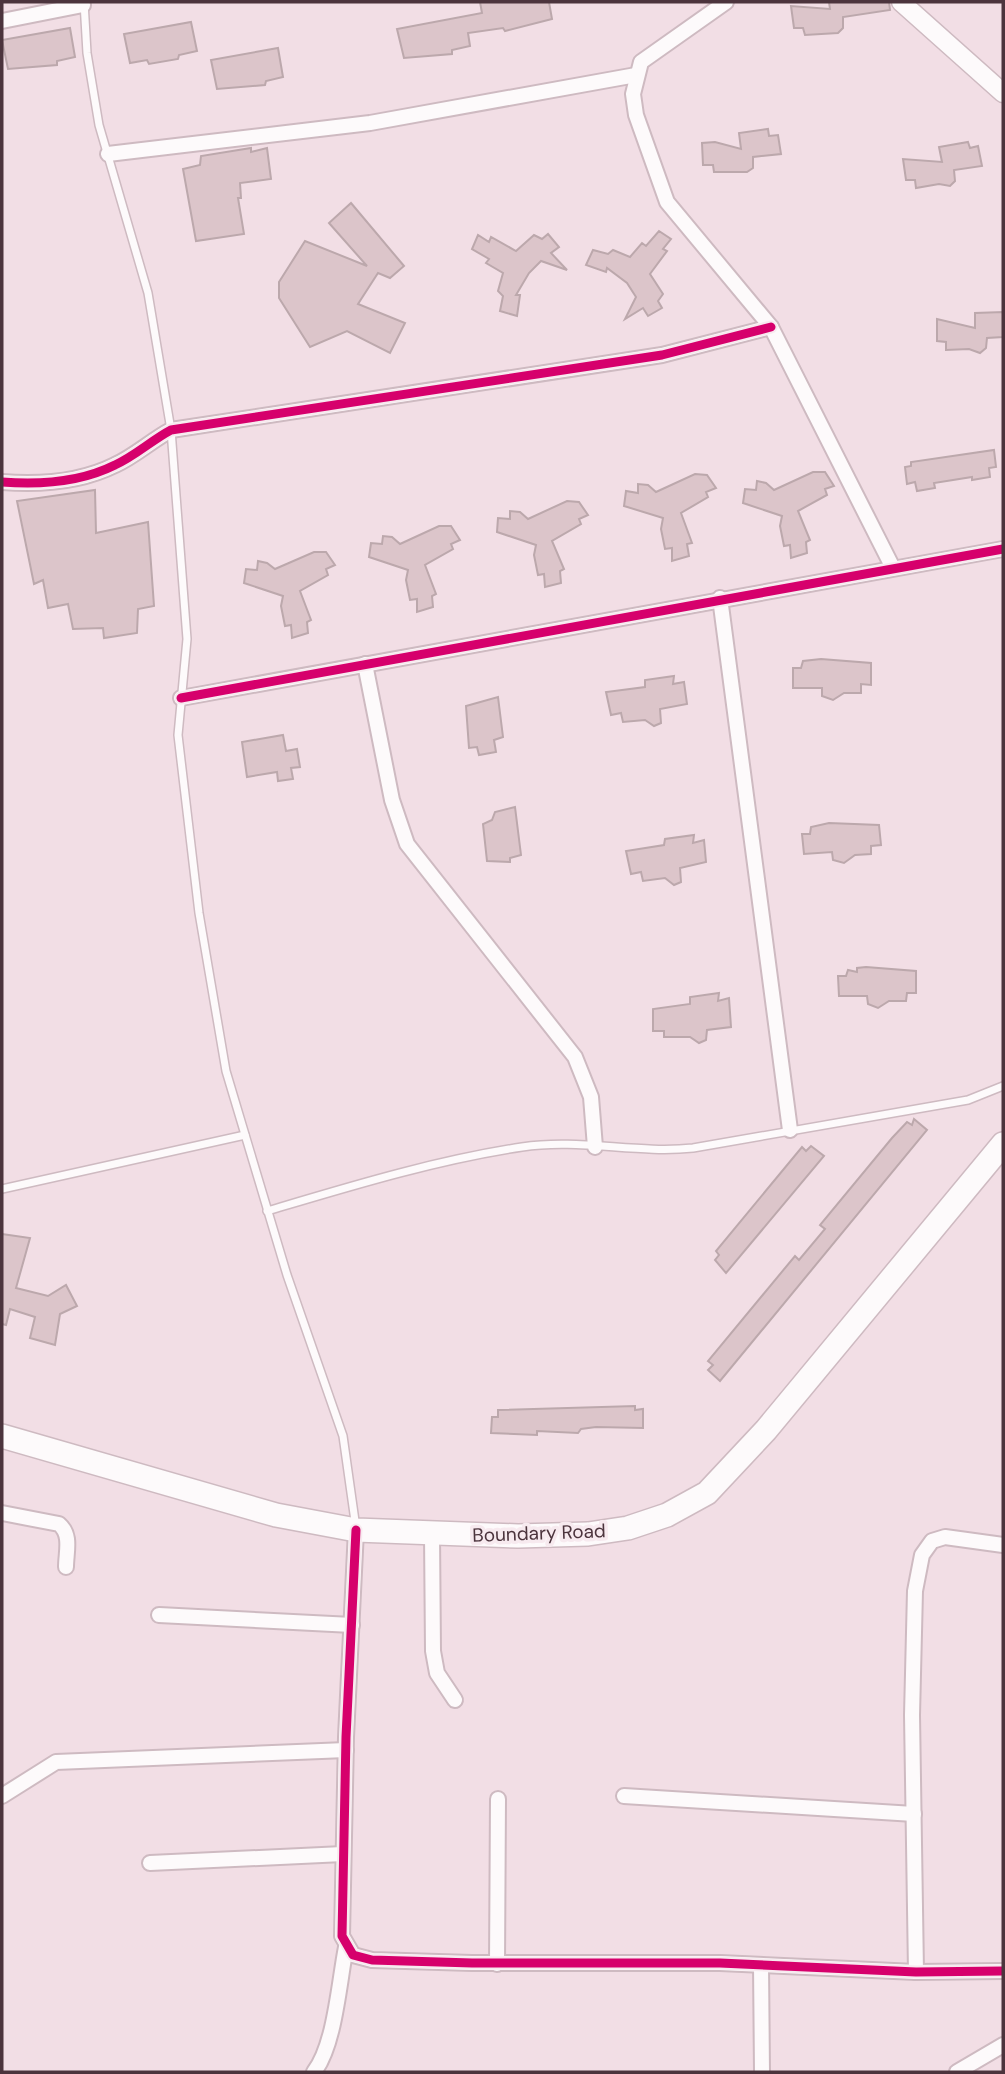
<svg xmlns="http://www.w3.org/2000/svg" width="1005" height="2074" viewBox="0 0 1005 2074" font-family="'DM Sans',sans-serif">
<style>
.building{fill:#dcc5ca;stroke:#bca8ac;stroke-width:2}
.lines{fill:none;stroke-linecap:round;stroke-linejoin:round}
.service-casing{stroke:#cebac1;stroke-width:10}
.minor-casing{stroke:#cebac1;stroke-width:18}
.tertiary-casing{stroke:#cebac1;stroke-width:21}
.primary-casing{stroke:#cebac1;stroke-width:26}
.service{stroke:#fdfafb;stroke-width:7}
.minor{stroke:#fdfafb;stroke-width:14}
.tertiary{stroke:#fdfafb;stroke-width:18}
.primary{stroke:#fdfafb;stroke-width:23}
.cycleway-casing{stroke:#f7eaef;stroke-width:13}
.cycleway{stroke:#d6006c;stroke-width:9}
.labels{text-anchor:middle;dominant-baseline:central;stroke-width:7;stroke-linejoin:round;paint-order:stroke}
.street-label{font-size:19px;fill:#4c343d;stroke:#f7eaef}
</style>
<rect width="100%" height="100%" fill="#f2dee5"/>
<g class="building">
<path d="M480,2H549L552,19L505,31L503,28L468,33L470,46L452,50V54L404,58L397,29L482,13Z"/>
<path d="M829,2H889L890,10L843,17V28L838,33L805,35L803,28H794L791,6L830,9Z"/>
<path d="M191,22L197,51L179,55L178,59L149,64L147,60L130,63L124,34Z"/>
<path d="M70,28L75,57L57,61V65L8,69L2,40Z"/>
<path d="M278,48L283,77L266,81L265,85L217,89L211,60Z"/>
<path d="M768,129L769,136L778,135L781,154L753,157V168L747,172H714L713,165H703L702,143L715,142L741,149L739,133Z"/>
<path d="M968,142L970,148L978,146L982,166L954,170L955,181L950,186L939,184L916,188L915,180H906L903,159L942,162L939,147Z"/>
<path d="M251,148V152L267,148L271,179L240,183L241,198H238L244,234L196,241L183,169L200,165L201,156Z"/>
<path d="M351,203L404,266L390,278L378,273L358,304L405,323L390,353L347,331L310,347L279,298V282L305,241L367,266L329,223Z"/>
<path d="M659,231L671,239L663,249L667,251L650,274L663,294L658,301L662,308L648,316L643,308L625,319L636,297L627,283L607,268L606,272L586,265L593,250L608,254L613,250L630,257L642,243L646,246Z"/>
<path d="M548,234L559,247L551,253L567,270L541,261L529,273L516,295H520L517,316L500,311L503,296L498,291L503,273L486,263L489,259L472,249L478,235L489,242L491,237L516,251L534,235L542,239Z"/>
<path d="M1003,312V337L987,338L986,348L980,353L969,349L946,350V342L937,341V319L975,328V313Z"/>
<path d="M994,450L996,467L989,468L990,477L972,480V477L934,483L935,488L917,491L915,482L907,484L905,467L911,466V462Z"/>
<path d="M813,472H825L834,486L825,489L827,495L798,511L810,540L806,542L807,553L791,558L790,545L784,546L780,526L782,516L743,503L745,489L756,490L757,481L766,483L774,490Z"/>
<path d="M695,474L707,475L716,488L706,492L708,497L681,513L692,543L687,544L689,556L672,561V548L665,549L661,529L663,518L624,506L626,491L638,493V484L648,485L656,492Z"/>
<path d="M95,490L96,533L148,522L154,606L138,609L137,633L104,638L103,628L73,629L68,604L48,608L43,580L34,584L17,501Z"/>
<path d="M567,501L579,502L588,515L579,519L581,524L552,541L564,569L560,571L561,583L545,587L544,574L538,575L534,555L536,545L497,532L498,518L510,519V511L520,512L528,519Z"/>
<path d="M439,526H451L460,540L451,544L453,549L425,565L436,594L432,596L433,607L417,612V599L410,600L406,580L408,570L369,557L371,543L382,544L383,536L392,537L400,544Z"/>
<path d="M314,552H326L335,565L326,569L328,575L300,591L311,620L307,622L308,633L292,638L291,625L285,626L281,606L283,596L244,583L246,569L257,570L258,561L267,563L275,569Z"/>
<path d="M821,659L871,663V685L861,684V693H844L833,700L822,696V688H793V668H801L803,661Z"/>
<path d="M674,676L673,684L684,682L687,704L660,709L661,723L654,726L645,720L623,722L621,713L611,715L606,692L645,687V680Z"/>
<path d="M498,697L503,737L494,740L496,752L479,755L477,747L469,748L466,706Z"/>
<path d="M283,735L286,751L297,749L300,767L291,768L293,779L278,781L277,772L247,777L242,742Z"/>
<path d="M515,807L521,855L510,858V862L487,861L483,824L492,820L495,812Z"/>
<path d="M829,823L879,825L881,845L871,846V854L855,855L844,863L833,860L832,852L804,854L802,834H810L811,827Z"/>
<path d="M694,835L693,843L704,840L706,862L680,868L681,882L674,885L665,878L643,881L641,872L631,874L626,851L664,845L665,839Z"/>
<path d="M866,967L916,971V993H907L906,1001H889L878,1008L868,1004L867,996H839L838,976H846L848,970L857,972V968Z"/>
<path d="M719,993L718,1001L729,998L731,1027L707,1030L706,1040L699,1043L690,1037H664V1031H653V1009L690,1004V997Z"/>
<path d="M914,1119L927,1130L720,1381L708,1370L713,1365L708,1361L795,1256L799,1260L825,1229L820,1225L892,1138L907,1122L912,1125Z"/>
<path d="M811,1146L824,1156L726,1273L715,1260L719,1255L716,1251L802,1147L806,1151Z"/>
<path d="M2,1234L30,1238L16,1288L48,1296L66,1285L77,1306L60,1314L55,1345L30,1338L35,1317L10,1309L6,1325L2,1324Z"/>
<path d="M635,1406V1410L643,1409V1428L596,1427L581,1429L578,1433L537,1431V1435L491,1433L492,1417H498V1410Z"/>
</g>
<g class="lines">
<defs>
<g id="service">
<path d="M84,2L87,53L99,125L148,293L171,430L187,639L178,735L199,913L226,1071L287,1275L343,1436L356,1528"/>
<path d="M2,1189L245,1135"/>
<path d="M267,1211C351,1186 436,1160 522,1147C579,1138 636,1154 693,1148L968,1100L1003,1086"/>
</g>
<g id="minor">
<path d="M726,2L641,62L633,94L636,115L667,202L771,327L893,568"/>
<path d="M2,21L83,5"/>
<path d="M108,154L370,123L636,75"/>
<path d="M2,482C40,485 81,482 115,465C135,456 152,440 171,430L662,355L771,327"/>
<path d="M720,598L790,1130"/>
<path d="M365,664L392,800L407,844L575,1057L591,1097L595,1147"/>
<path d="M181,698L1003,549"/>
<path d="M2,1513L59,1524C72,1535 66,1552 66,1567"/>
<path d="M356,1530L346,1737L342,1936L353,1955L372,1960L472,1963H720L916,1972L1003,1971"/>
<path d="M432,1535L433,1651L437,1673L455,1700"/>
<path d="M159,1615L352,1625"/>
<path d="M2,1796L56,1762L346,1750"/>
<path d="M624,1796L914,1814"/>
<path d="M150,1863L343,1854"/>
<path d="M497,1964L498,1799"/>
<path d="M761,1965L762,2072"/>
<path d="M916,1972L912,1715L915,1591L922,1555L932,1541L945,1537L1003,1545"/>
<path d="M314,2072C335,2045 339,1982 346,1947"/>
<path d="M957,2072L1003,2045"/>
</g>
<path id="tertiary" d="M901,2L1003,93"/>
<path id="primary" d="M2,1436L276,1515L356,1530L518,1536L588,1534L628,1528L667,1515L707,1493L766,1430L1003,1144"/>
</defs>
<use href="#service" class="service-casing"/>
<use href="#minor" class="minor-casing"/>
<use href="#tertiary" class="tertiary-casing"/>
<use href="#primary" class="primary-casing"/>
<use href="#service" class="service"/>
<use href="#minor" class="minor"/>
<use href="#tertiary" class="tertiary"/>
<use href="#primary" class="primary"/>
<defs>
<g id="cycleway">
<path d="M2,482C40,485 81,482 115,465C135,456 152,440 171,430L662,355L771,327"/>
<path d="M181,698L1003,549"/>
<path d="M356,1530L346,1737L342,1936L353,1955L372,1960L472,1963H720L916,1972L1003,1971"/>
</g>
</defs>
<use href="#cycleway" class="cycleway-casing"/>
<use href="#cycleway" class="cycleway"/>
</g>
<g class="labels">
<g class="street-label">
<text transform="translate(539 1533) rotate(-2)">Boundary Road</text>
</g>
</g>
<rect width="1005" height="2074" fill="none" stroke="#4c343d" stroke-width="7"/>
</svg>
